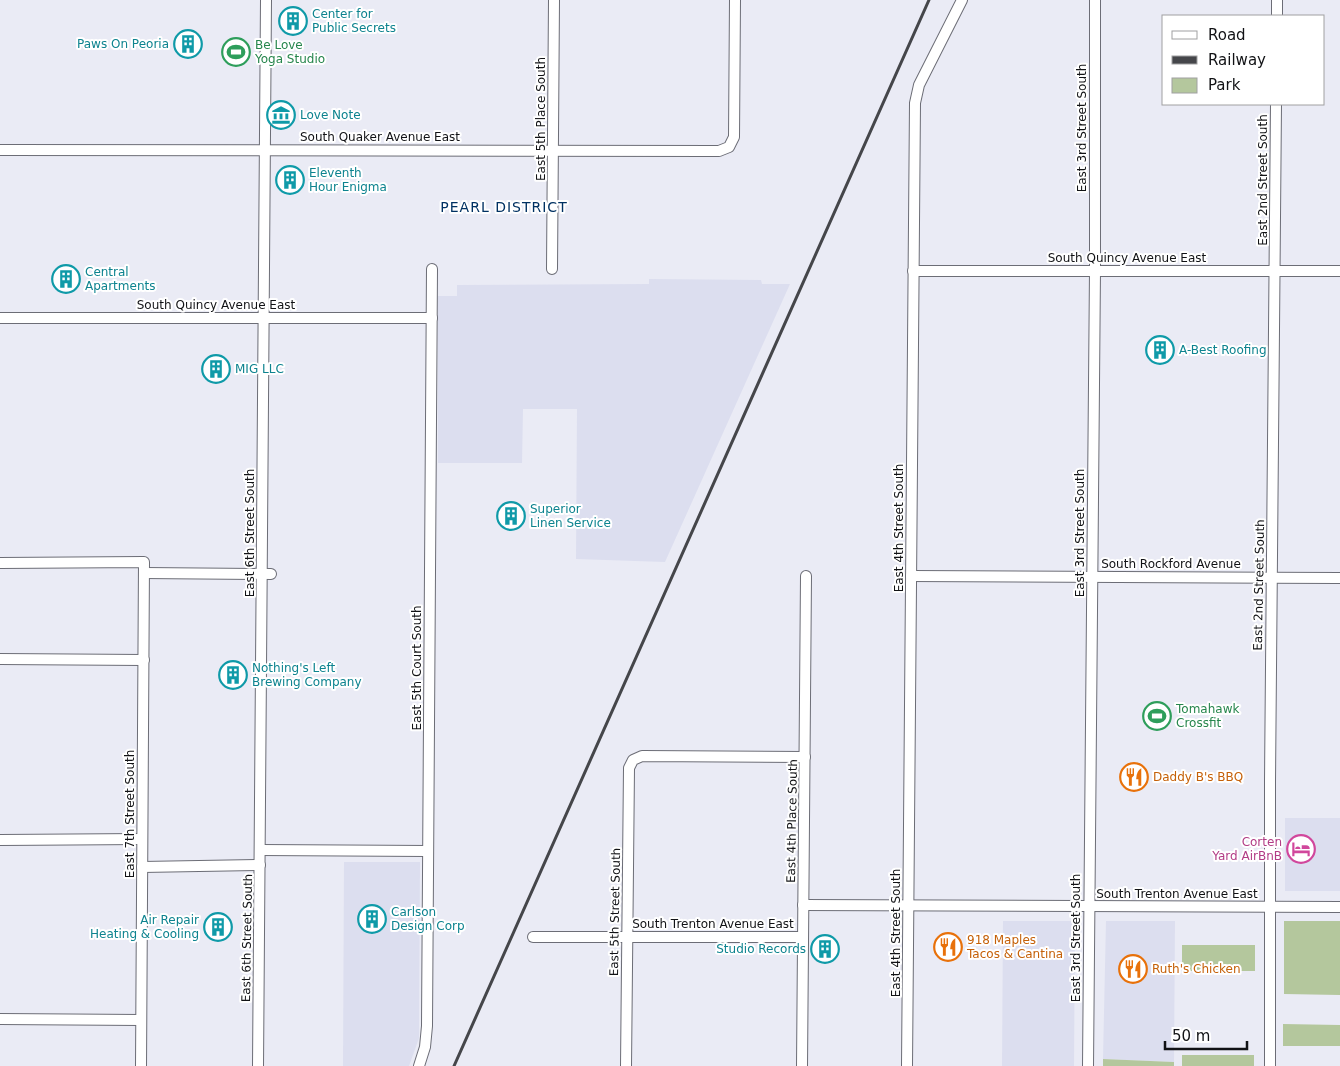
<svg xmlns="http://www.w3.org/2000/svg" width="1340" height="1066" viewBox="0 0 1340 1066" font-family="'DejaVu Sans',sans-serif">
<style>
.built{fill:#dcdeef}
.green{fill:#b4c79d}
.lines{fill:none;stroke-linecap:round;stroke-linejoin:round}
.minor-casing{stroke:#6c6d76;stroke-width:12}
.minor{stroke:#fff;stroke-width:10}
.rail{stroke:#45464a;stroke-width:3}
.labels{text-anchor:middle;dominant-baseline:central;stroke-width:4;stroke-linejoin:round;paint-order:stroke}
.culture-label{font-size:12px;fill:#0d838f;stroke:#fff;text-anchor:start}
.leisure-label{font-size:12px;fill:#27864d;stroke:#fff;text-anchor:start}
.street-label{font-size:12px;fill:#111215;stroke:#fff}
.food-label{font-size:12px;fill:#c56008;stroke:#fff;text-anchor:start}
.hotel-label{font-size:12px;fill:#b23c85;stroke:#fff;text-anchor:end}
.neighbourhood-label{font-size:14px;letter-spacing:1px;fill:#003162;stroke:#fff}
</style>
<rect width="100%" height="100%" fill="#eaebf5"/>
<g class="built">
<path d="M649,279L761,280L762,284H790L665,562L576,559L577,409H523L522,463H438V296H457V285L649,284Z"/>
<rect x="1285" y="818" width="55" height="73"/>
<path d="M344,862H420L419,1038L409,1066H343Z"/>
<path d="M1003,921H1075L1074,1066H1002Z"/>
<path d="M1106,921H1175L1174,1062L1103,1059Z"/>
</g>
<g class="green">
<path d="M1284,921H1340V995L1284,994Z"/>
<rect x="1182" y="945" width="73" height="26"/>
<path d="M1283,1024L1340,1025V1046H1283Z"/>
<rect x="1182" y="1055" width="72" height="11"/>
<path d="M1103,1059L1174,1062V1066H1103Z"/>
</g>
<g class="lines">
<defs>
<g id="minor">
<path d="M1277,16V0"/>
<path d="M0,150L719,151L729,147L734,137L735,0"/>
<path d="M552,269L554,0"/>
<path d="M913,271H1340"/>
<path d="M0,318H432"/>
<path d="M0,563L144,562L141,1066"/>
<path d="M144,573L271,574"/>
<path d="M911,576L1340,578"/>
<path d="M0,659L144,660"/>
<path d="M0,840L142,839"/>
<path d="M260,850L428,851"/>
<path d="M142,867L260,865"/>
<path d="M803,905L1340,907"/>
<path d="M533,937H803"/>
<path d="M0,1019L141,1020"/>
<path d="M258,1066L266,0"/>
<path d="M419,1066L425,1047L427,1026L432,269"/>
<path d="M626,1066L629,768L633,760L642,756L805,757"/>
<path d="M802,1066L806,576"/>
<path d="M907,1066L915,103L919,85L962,0"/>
<path d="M1088,1066L1095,270V0"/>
<path d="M1270,1066V781L1276,104"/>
</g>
</defs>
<use href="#minor" class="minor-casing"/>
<use href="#minor" class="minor"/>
<path class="rail" d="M454,1066L929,0"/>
</g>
<defs>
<symbol id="building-ring" viewBox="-11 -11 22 22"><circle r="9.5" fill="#fff" stroke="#0f9aa8" stroke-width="1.5"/><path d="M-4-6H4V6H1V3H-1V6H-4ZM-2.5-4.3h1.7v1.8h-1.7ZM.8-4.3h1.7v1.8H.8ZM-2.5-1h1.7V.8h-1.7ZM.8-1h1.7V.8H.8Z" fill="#0f9aa8"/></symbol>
<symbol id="stadium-ring" viewBox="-11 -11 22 22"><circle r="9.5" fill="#fff" stroke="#2e9e5b" stroke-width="1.5"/><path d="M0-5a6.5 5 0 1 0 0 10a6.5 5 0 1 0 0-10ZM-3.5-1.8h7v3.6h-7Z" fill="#2e9e5b"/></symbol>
<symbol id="museum-ring" viewBox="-11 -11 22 22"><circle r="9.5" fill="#fff" stroke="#0f9aa8" stroke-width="1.5"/><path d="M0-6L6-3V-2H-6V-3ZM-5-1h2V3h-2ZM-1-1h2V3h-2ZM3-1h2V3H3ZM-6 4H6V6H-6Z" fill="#0f9aa8"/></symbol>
<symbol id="restaurant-ring" viewBox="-11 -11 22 22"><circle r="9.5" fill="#fff" stroke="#e8710a" stroke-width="1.5"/><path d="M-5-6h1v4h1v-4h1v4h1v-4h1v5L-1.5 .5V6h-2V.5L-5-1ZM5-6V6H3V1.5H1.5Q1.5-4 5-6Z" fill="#e8710a"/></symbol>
<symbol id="hotel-ring" viewBox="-11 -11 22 22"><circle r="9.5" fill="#fff" stroke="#d1479c" stroke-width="1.5"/><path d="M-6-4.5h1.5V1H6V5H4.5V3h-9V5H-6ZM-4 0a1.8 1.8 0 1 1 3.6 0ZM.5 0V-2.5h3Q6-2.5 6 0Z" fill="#d1479c"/></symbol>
</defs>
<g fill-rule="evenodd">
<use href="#building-ring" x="277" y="5" width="32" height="32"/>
<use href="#building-ring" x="172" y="28" width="32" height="32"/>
<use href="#stadium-ring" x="220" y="36" width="32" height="32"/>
<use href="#museum-ring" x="265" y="99" width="32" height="32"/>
<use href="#building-ring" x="274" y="164" width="32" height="32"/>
<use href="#building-ring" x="50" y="263" width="32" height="32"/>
<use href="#building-ring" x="1144" y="334" width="32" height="32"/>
<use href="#building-ring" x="200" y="353" width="32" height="32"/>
<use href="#building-ring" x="495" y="500" width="32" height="32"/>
<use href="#building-ring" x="217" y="659" width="32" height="32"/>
<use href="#stadium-ring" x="1141" y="700" width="32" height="32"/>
<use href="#restaurant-ring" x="1118" y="761" width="32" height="32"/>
<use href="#hotel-ring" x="1285" y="833" width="32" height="32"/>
<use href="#building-ring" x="356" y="903" width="32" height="32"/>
<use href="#building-ring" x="202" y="911" width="32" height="32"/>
<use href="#restaurant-ring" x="932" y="931" width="32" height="32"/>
<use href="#building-ring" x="809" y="933" width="32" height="32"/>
<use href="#restaurant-ring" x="1117" y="953" width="32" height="32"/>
</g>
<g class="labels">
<g class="culture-label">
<text x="312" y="14">Center for<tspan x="312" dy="14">Public Secrets</tspan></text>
<text x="169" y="44" text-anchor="end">Paws On Peoria</text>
<text x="300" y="115">Love Note</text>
<text x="309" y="173">Eleventh<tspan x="309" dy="14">Hour Enigma</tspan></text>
<text x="85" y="272">Central<tspan x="85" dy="14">Apartments</tspan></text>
<text x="1179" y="350">A-Best Roofing</text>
<text x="235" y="369">MIG LLC</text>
<text x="530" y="509">Superior<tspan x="530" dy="14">Linen Service</tspan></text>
<text x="252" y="668">Nothing's Left<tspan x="252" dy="14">Brewing Company</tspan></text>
<text x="391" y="912">Carlson<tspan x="391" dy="14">Design Corp</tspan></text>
<text x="199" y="920" text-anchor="end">Air Repair<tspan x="199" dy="14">Heating &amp; Cooling</tspan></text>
<text x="806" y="949" text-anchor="end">Studio Records</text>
</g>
<g class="leisure-label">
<text x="255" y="45">Be Love<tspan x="255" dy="14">Yoga Studio</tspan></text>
<text x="1176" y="709">Tomahawk<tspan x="1176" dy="14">Crossfit</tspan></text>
</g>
<g class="street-label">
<text transform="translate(541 119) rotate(-90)">East 5th Place South</text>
<text transform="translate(1082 128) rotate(-90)">East 3rd Street South</text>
<text x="380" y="137">South Quaker Avenue East</text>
<text transform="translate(1263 180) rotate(-90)">East 2nd Street South</text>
<text x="1127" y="258">South Quincy Avenue East</text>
<text x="216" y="305">South Quincy Avenue East</text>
<text transform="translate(899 528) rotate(-90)">East 4th Street South</text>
<text transform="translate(250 533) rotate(-90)">East 6th Street South</text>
<text transform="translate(1080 533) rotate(-90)">East 3rd Street South</text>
<text x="1171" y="564">South Rockford Avenue</text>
<text transform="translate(1259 585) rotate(-89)">East 2nd Street South</text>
<text transform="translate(417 668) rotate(-90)">East 5th Court South</text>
<text transform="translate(130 814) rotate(-90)">East 7th Street South</text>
<text transform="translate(792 821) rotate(-89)">East 4th Place South</text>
<text x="1177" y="894">South Trenton Avenue East</text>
<text transform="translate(615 912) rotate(-89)">East 5th Street South</text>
<text x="713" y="924">South Trenton Avenue East</text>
<text transform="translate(896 933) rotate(-90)">East 4th Street South</text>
<text transform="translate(247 938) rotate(-89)">East 6th Street South</text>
<text transform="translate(1076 938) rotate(-90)">East 3rd Street South</text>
</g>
<g class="food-label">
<text x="1153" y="777">Daddy B's BBQ</text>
<text x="967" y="940">918 Maples<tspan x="967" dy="14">Tacos &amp; Cantina</tspan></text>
<text x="1152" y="969">Ruth's Chicken</text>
</g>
<g class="hotel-label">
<text x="1282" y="842">Corten<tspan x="1282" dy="14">Yard AirBnB</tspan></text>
</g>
<g class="neighbourhood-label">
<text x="504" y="207">PEARL DISTRICT</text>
</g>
</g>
<rect x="1162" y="15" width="162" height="90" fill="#ffffff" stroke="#a0a0a1"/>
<rect x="1172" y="31" width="25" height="8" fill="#ffffff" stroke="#a0a0a1"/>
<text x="1208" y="40" font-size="15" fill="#111215">Road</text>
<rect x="1172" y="56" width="25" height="8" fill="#45464a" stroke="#a0a0a1"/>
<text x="1208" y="65" font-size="15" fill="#111215">Railway</text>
<rect x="1172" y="78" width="25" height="15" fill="#b4c79d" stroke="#a0a0a1"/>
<text x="1208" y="90" font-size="15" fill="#111215">Park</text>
<path d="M1165 1041v8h82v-8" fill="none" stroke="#111215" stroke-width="2.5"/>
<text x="1172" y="1041" font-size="15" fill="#111215" stroke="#ffffff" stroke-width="4" paint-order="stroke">50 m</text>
</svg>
